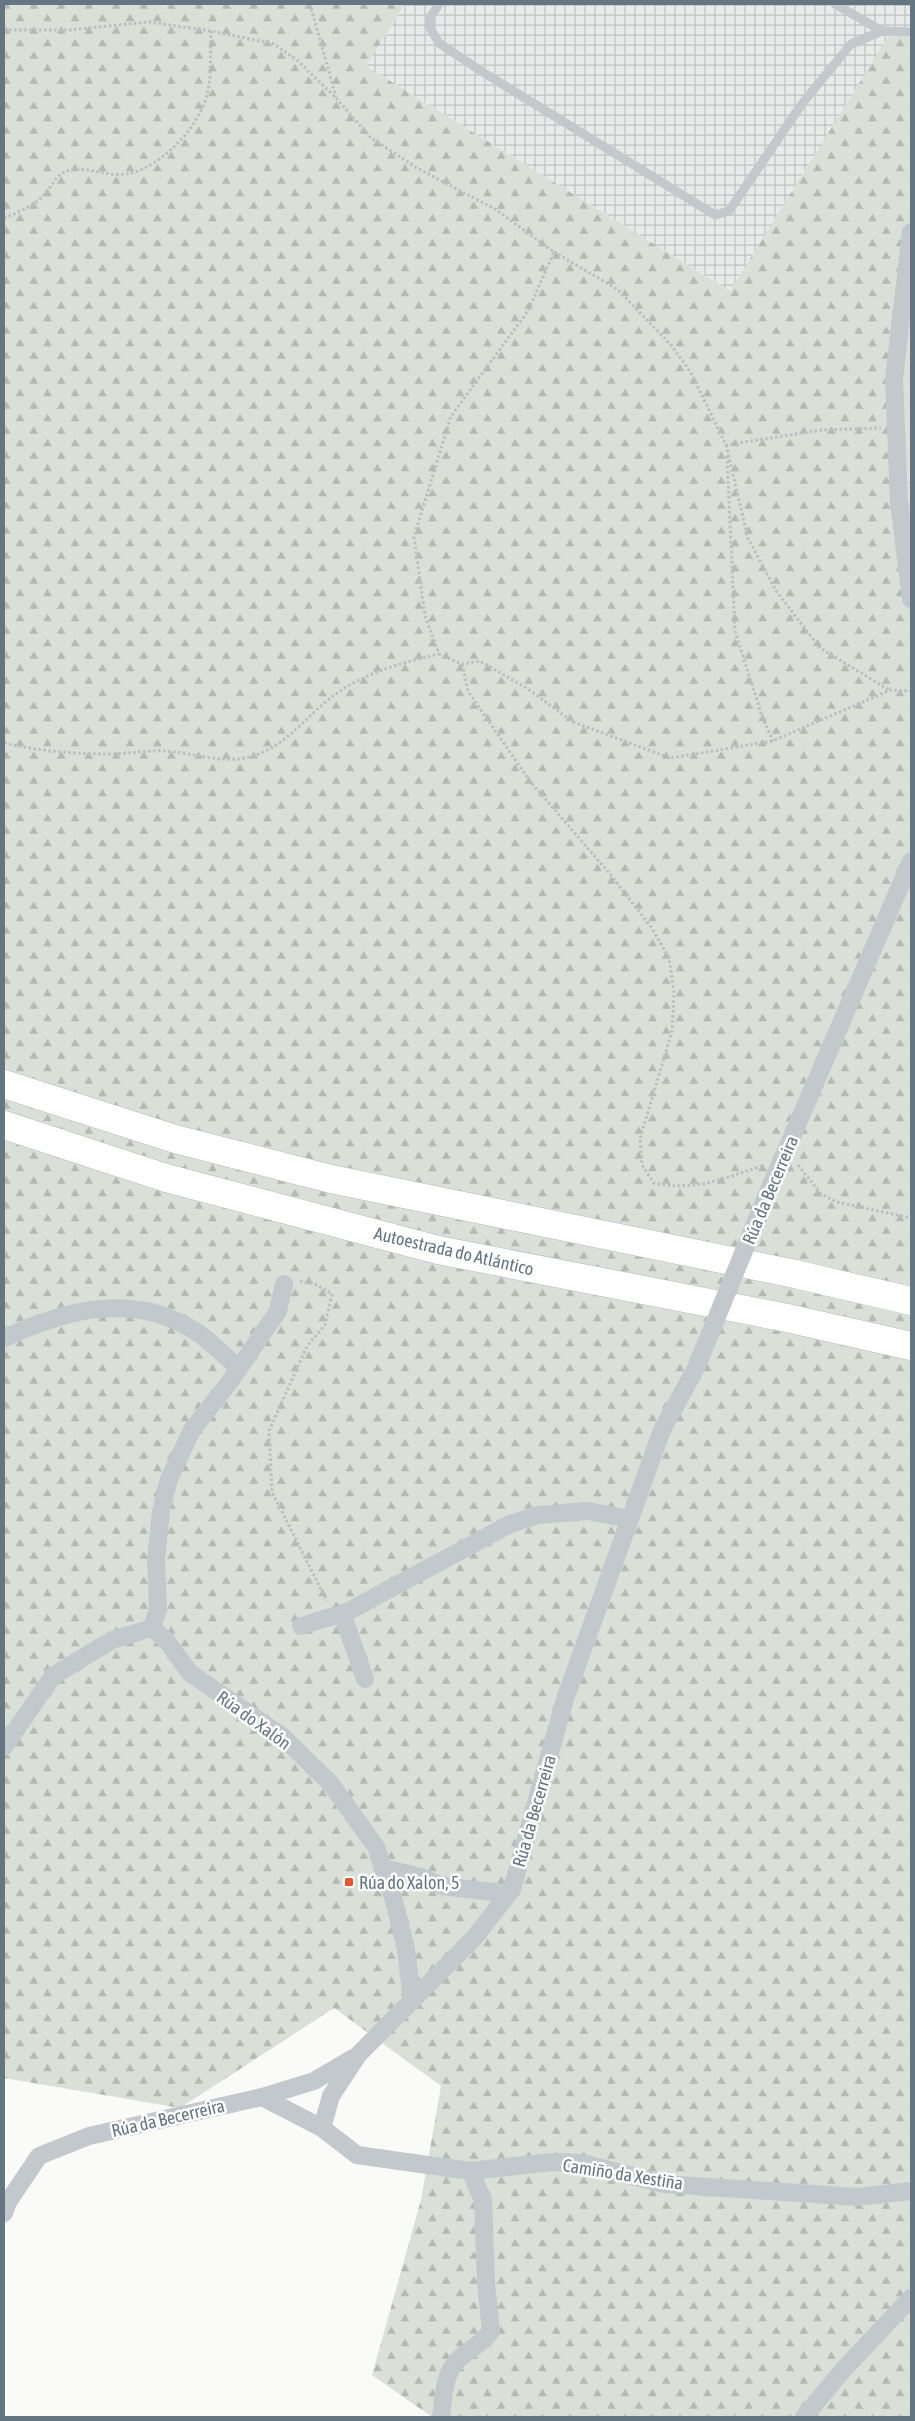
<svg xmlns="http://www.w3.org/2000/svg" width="915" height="2421" viewBox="0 0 915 2421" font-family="'Asap Condensed',sans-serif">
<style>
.industrial{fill:url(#industrial-grid)}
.forest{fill:url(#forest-firs)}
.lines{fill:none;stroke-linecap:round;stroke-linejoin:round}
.highway-casing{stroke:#b4b9bd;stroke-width:29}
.path{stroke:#bbbfc2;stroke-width:3;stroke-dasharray:2.5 2.5;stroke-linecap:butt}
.lane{stroke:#c3c8cc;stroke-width:9}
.street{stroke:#c3c8cc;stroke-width:18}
.highway{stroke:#fff;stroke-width:28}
.street-bridge{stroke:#c3c8cc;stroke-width:18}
.poi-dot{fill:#e4572e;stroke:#fff;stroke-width:2}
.labels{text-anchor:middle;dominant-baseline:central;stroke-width:5;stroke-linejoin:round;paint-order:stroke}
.street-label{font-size:18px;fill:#657683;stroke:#fff}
.poi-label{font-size:18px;fill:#657683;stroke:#fff;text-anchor:start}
</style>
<defs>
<pattern id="industrial-grid" width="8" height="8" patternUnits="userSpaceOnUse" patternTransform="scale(1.25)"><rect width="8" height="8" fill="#e8e9e9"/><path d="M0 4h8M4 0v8" fill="none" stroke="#c0c1c2"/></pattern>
<pattern id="forest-firs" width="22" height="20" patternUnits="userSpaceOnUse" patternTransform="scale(1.25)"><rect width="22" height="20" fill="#dadfd7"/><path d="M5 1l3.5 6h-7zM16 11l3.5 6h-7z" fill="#b4b9b4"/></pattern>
</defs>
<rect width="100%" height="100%" fill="#fafaf8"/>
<path class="industrial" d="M405,4H911V28H894L730,291L366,66Z"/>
<path class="forest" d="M4,4H405L366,66L730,291L894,27L911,28V2417H432L372,2375L421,2200L441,2086L334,2008L180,2108L4,2078Z"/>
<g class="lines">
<defs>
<g id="highway">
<path d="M4,1084L175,1139L331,1179L795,1274L911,1301"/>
<path d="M4,1125L166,1178L438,1250L787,1318L911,1346"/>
</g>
</defs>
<use href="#highway" class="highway-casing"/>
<g class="path">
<path d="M310,4L336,97"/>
<path d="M4,30H69L149,22L211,31L274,44L298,61L336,98L371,138L417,168L495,209L554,252L528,311L451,416L414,537L425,616L439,654L462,664L480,661L528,689L573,722L670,758L773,741L890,690L911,691"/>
<path d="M4,218C17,213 33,206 43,196C50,189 57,174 66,171C86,165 106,177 126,174C160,169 199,127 207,95C212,76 210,51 211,31"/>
<path d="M554,252L617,289L671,345L690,371L726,445L821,430L881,428"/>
<path d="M726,445L748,538L776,591L820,648L889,690"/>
<path d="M727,456L735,631L763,719L773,741"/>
<path d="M462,664L468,691L529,780L610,874L651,927L669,958L674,993L672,1031L640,1139L642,1165L654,1183C694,1192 724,1178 762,1166"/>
<path d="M4,743C39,751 73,754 109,754C128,754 147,750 166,751C196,753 227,766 256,755C290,743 311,710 340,691C370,671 405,662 439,654"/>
<path d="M798,1165L821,1194L837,1202L911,1218"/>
<path d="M300,1281L317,1285L332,1294L325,1325L307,1346L269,1431L272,1492L327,1601"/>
</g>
<g class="lane">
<path d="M439,4L430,18V28L439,43L481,71L715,215L729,211L801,105L851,44L882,31"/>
<path d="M835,4L882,31L911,32"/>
</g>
<g class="street">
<path d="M911,232L894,379L899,502L911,599"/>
<path d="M766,1197L911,861"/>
<path d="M4,1338C65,1310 131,1292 192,1329C209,1339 224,1356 239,1368"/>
<path d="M342,1613L365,1679"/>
<path d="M301,1626L347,1612L510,1524L538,1515L588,1511L630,1519"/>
<path d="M152,1628L158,1609L156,1560L161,1511L169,1479L192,1430L231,1380L278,1311L284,1284"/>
<path d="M4,1747L53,1676L112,1640L152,1628L166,1640L190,1673L283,1737L331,1784L376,1847L394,1901L406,1949L412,2001"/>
<path d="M383,1868L421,1877L442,1886L508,1894"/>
<path d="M262,2097L322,2128L357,2155L470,2171L552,2162L582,2163L664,2184L857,2197L911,2191"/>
<path d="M322,2128L331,2096L358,2055L475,1937L512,1889L565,1699L662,1430L696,1368"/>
<path d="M4,2213L8,2202L39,2156L89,2136L262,2097L314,2081L353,2058"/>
<path d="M441,2417C444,2397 443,2373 459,2359C471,2348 481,2345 491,2331L486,2282L483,2200L470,2171"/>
<path d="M804,2417L843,2370L911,2298"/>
</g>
<use href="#highway" class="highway"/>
<path class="street-bridge" d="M696,1368L766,1197"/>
</g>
<rect class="poi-dot" x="344" y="1877" width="10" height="10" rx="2.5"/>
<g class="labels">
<g class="street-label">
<text transform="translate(770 1190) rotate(-67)">Rúa da Becerreira</text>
<text transform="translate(454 1251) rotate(13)">Autoestrada do Atlántico</text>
<text transform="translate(254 1720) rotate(36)">Rúa do Xalón</text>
<text transform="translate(534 1811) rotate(-74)">Rúa da Becerreira</text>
<text transform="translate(168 2118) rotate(-13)">Rúa da Becerreira</text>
<text transform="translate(623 2174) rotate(9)">Camiño da Xestiña</text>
</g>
<g class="poi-label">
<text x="359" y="1882">Rúa do Xalon, 5</text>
</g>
</g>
<rect width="915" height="2421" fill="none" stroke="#657683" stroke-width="10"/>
</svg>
